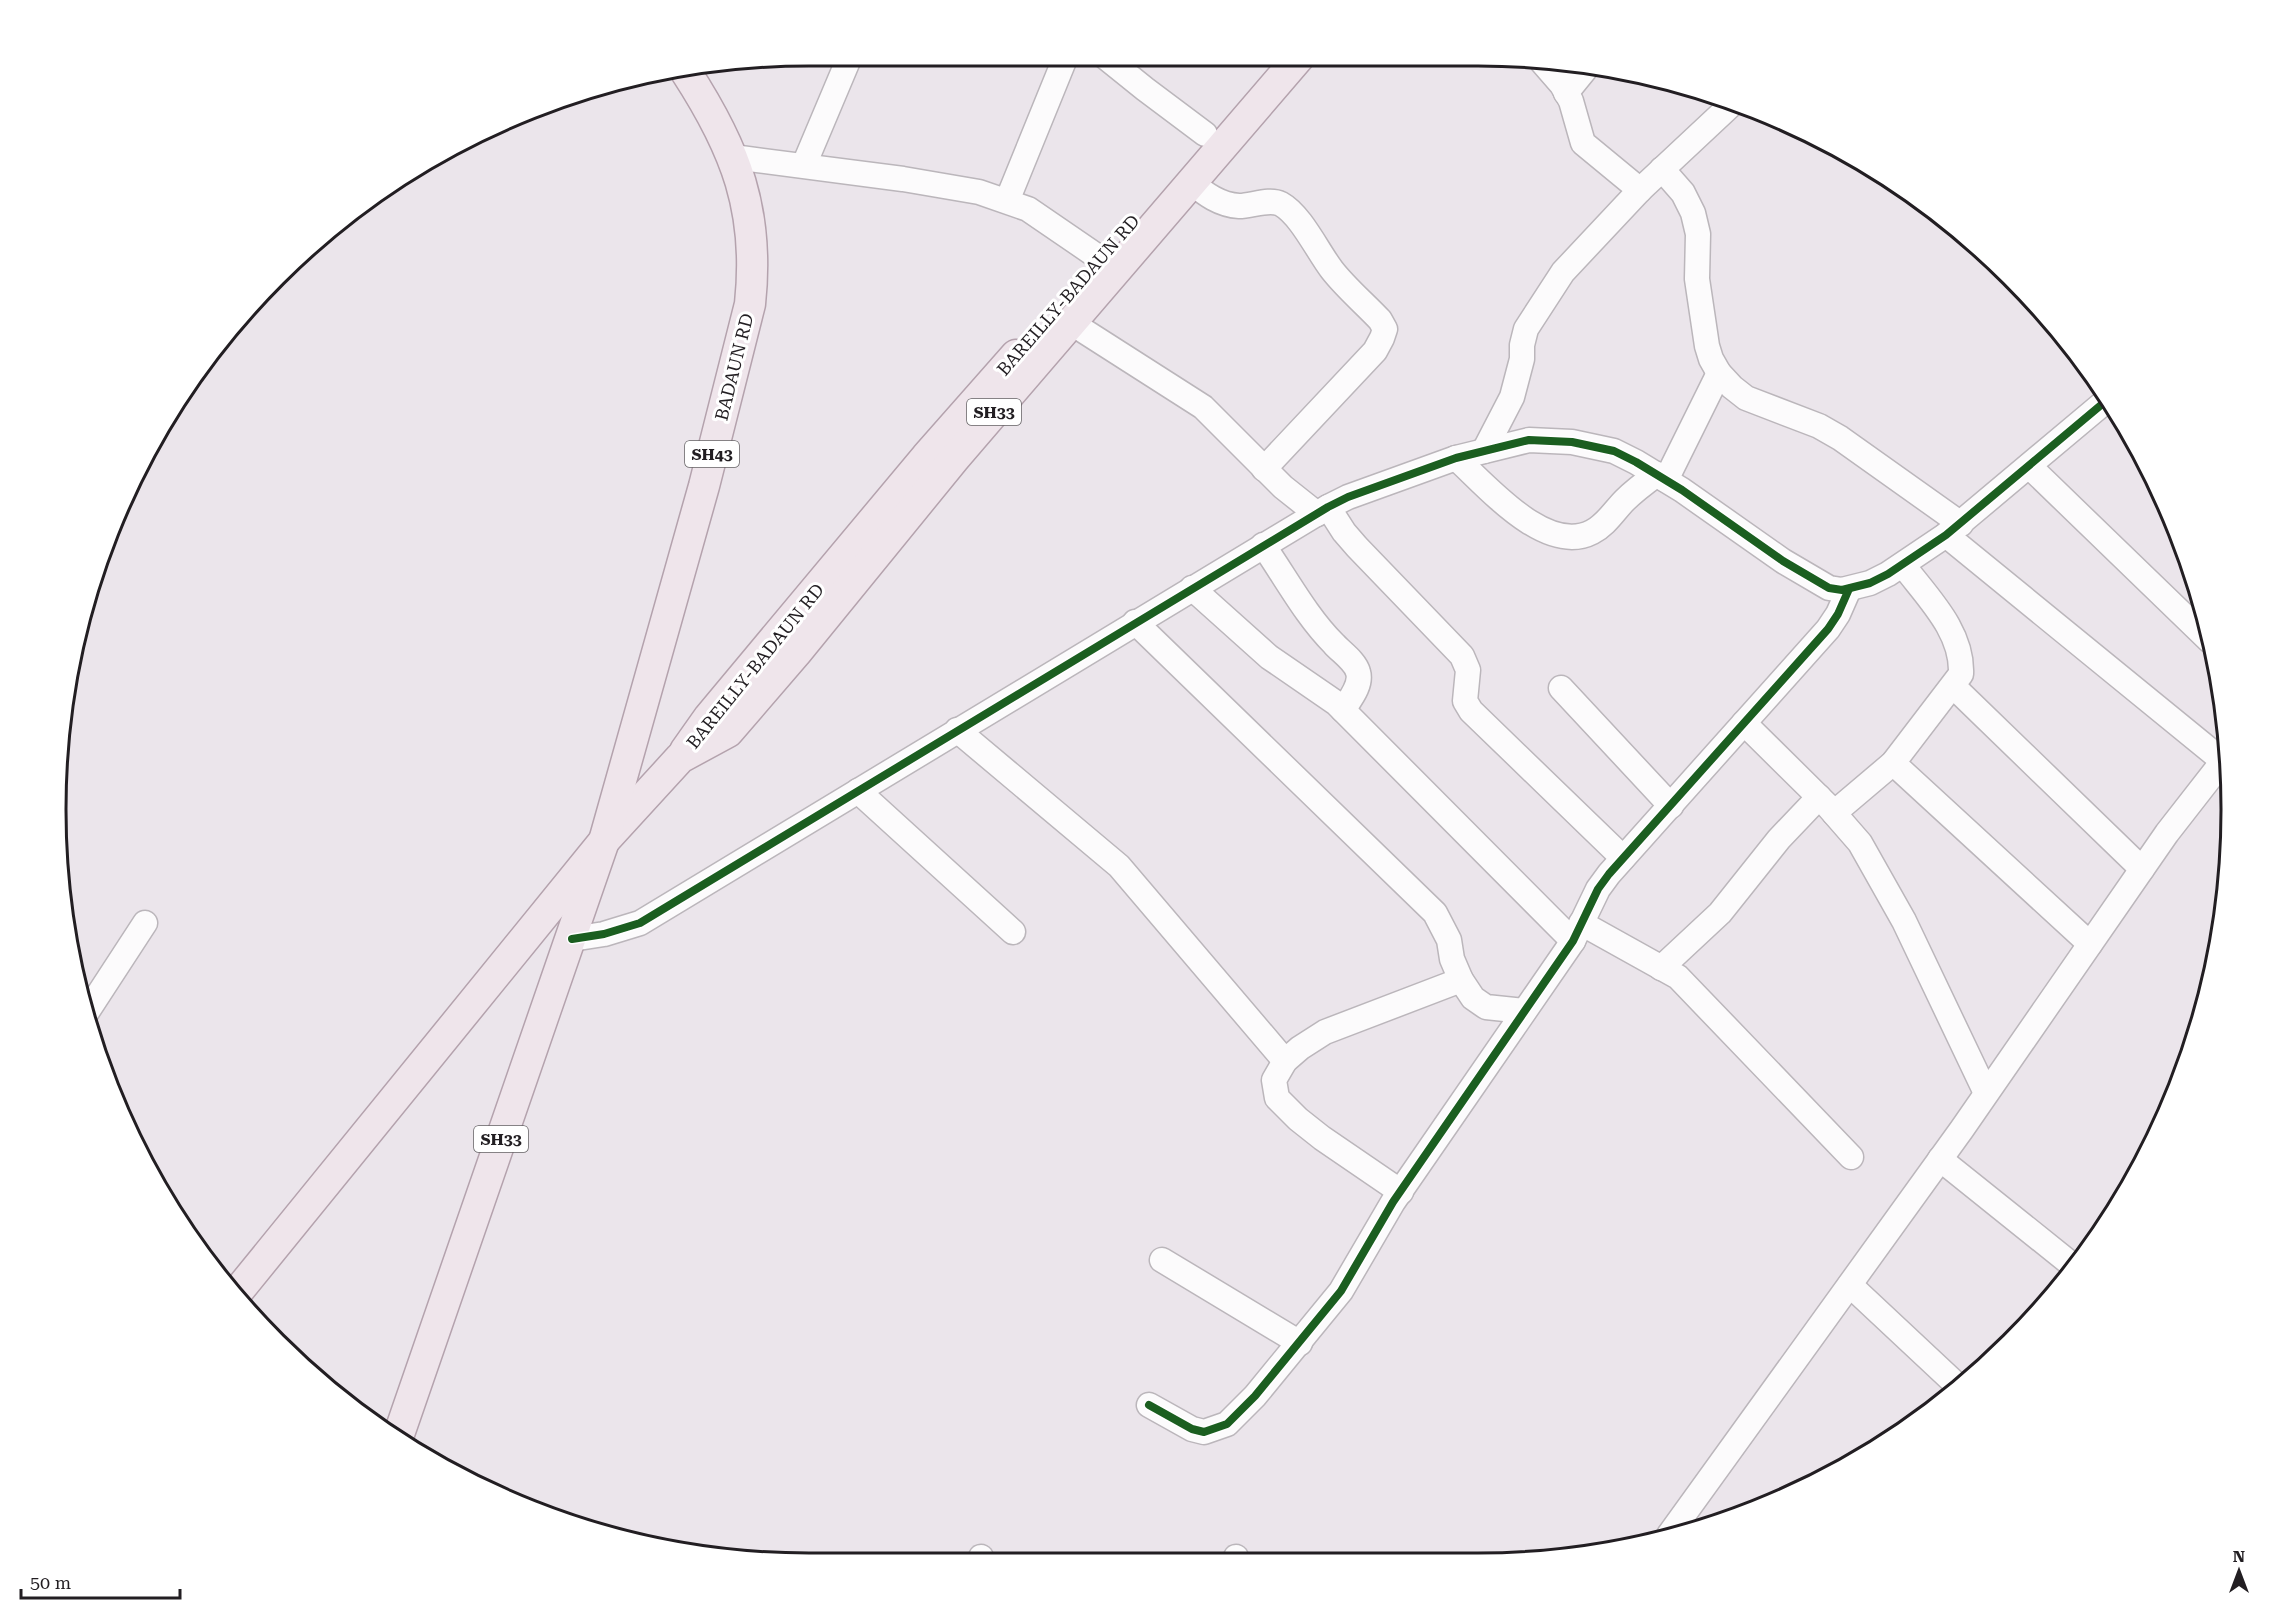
<svg xmlns="http://www.w3.org/2000/svg" width="2287" height="1619" viewBox="0 0 2287 1619" font-family="'Roboto Serif',serif">
<style>
.lines{fill:none;stroke-linecap:round;stroke-linejoin:round}
.minor-casing{stroke:#bbb6bb;stroke-width:27}
.major-casing{stroke:#b4a2ad;stroke-width:33}
.minor{stroke:#fcfbfc;stroke-width:24}
.major{stroke:#efe5eb;stroke-width:30}
.cycleway-casing{stroke:#fff;stroke-width:11}
.cycleway{stroke:#1b5e20;stroke-width:8}
.labels{text-anchor:middle;dominant-baseline:central;stroke-width:6;stroke-linejoin:round;paint-order:stroke}
.shield{fill:#fff;stroke:#646264;stroke-width:1.5}
.shield-label{font-size:16px;font-weight:bold;fill:#221e22}
.street-label{font-size:18px;fill:#221e22;stroke:#fff}
.rim{fill:none;stroke:#221e22;stroke-width:3}
</style>
<rect width="100%" height="100%" fill="#ebe5eb"/>
<g class="lines">
<defs>
<g id="minor">
<path d="M1104,56L1145,89L1205,134"/>
<path d="M1542,62L1562,85L1571,101L1583,143L1640,190"/>
<path d="M1566,93L1588,66"/>
<path d="M733,157L903,179L979,192L1028,209L1101,259"/>
<path d="M804,165L850,56"/>
<path d="M1662,169L1683,193L1693,213L1698,234L1697,279L1707,346L1711,359L1719,373L1732,387L1746,398L1819,426L1840,438L1961,524"/>
<path d="M1191,182C1205,194 1220,205 1239,206C1252,206 1269,198 1281,204C1301,215 1318,252 1332,270C1346,288 1364,303 1380,320L1385,329L1382,338L1375,351L1264,469"/>
<path d="M1007,201L1066,56"/>
<path d="M1070,322L1203,407L1283,487L1317,514"/>
<path d="M1484,451L1512,397L1522,359V345L1526,329L1563,272L1640,190L1733,103"/>
<path d="M1456,458C1487,486 1546,556 1592,532C1606,525 1614,511 1625,500C1635,490 1646,482 1657,474"/>
<path d="M2029,466L2209,640"/>
<path d="M1666,480L1719,373"/>
<path d="M1328,507L1344,532L1357,547L1462,656L1468,670L1465,701L1471,711L1623,858"/>
<path d="M1946,535L2223,761"/>
<path d="M1263,545C1286,578 1306,616 1334,644C1341,652 1355,661 1358,672C1362,685 1350,699 1343,710"/>
<path d="M1192,588L1269,657L1336,703L1573,941"/>
<path d="M1135,622L1435,913L1449,940L1452,959L1461,980L1473,998L1486,1007L1524,1011"/>
<path d="M1953,686L2142,869"/>
<path d="M1561,688L1671,806"/>
<path d="M1744,723L1826,804L1860,843L1904,921L1986,1093"/>
<path d="M957,730L1119,866L1285,1061"/>
<path d="M1893,763L2090,944"/>
<path d="M858,791L1013,932"/>
<path d="M1834,813L1893,763L1961,674C1963,631 1927,597 1903,565"/>
<path d="M1581,923L1678,977L1851,1157"/>
<path d="M572,939L604,934L640,923L1328,507L1348,497L1456,458L1529,440L1572,442L1614,451L1636,462L1682,490L1783,561L1829,588L1842,590L1870,583L1888,574L1946,535L2107,400"/>
<path d="M1661,968L1720,913L1779,839L1819,797"/>
<path d="M85,1015L145,923"/>
<path d="M1940,1159L2076,1268"/>
<path d="M1401,1192L1322,1138L1298,1119L1277,1098L1274,1080L1285,1061L1300,1048L1325,1032L1461,980"/>
<path d="M1162,1260L1300,1343"/>
<path d="M1850,1285L1959,1387"/>
<path d="M1149,1405L1192,1429L1204,1432L1227,1424L1255,1396L1341,1291L1393,1202L1573,941L1598,889L1609,874L1828,629L1838,614L1849,589"/>
<path d="M1669,1535L1962,1129L2167,833L2227,756"/>
<path d="M1235,1559L1236,1557"/>
<path d="M979,1561L981,1557"/>
</g>
<g id="major">
<path d="M685,751L709,717L926,457L1016,355"/>
<path d="M235,1295L604,841L680,758L728,732L796,653L954,459L1300,56"/>
<path d="M398,1437L604,841L704,486L750,304C760,211 736,149 686,72"/>
</g>
</defs>
<use href="#minor" class="minor-casing"/>
<use href="#major" class="major-casing"/>
<use href="#minor" class="minor"/>
<use href="#major" class="major"/>
<defs>
<g id="cycleway">
<path d="M572,939L604,934L640,923L1328,507L1348,497L1456,458L1529,440L1572,442L1614,451L1636,462L1682,490L1783,561L1829,588L1842,590L1870,583L1888,574L1946,535L2107,400"/>
<path d="M1149,1405L1192,1429L1204,1432L1227,1424L1255,1396L1341,1291L1393,1202L1573,941L1598,889L1609,874L1828,629L1838,614L1849,589"/>
</g>
</defs>
<use href="#cycleway" class="cycleway-casing"/>
<use href="#cycleway" class="cycleway"/>
</g>
<g class="labels">
<g class="shield">
<rect x="967" y="399" width="54" height="26" rx="4.5"/>
<rect x="685" y="441" width="54" height="26" rx="4.5"/>
<rect x="474" y="1126" width="54" height="26" rx="4.5"/>
</g>
<g class="shield-label">
<text x="994" y="412">SH33</text>
<text x="712" y="454">SH43</text>
<text x="501" y="1139">SH33</text>
</g>
<g class="street-label">
<text transform="translate(1068 295) rotate(-49)">BAREILLY-BADAUN RD</text>
<text transform="translate(734 367) rotate(-76)">BADAUN RD</text>
<text transform="translate(755 666) rotate(-51)">BAREILLY-BADAUN RD</text>
</g>
</g>
<path d="M0 0H2287V1619H0ZM809 66H1478A743 743 0 0 1 2221 809V810A743 743 0 0 1 1478 1553H809A743 743 0 0 1 66 810V809A743 743 0 0 1 809 66Z" fill="#fff" fill-rule="evenodd"/>
<path class="rim" d="M809 66H1478A743 743 0 0 1 2221 809V810A743 743 0 0 1 1478 1553H809A743 743 0 0 1 66 810V809A743 743 0 0 1 809 66Z"/>
<g transform="translate(2239 1571)" stroke="#ffffff" stroke-width="4.5" paint-order="stroke">
<path d="M0-4.5L10 22L0 15L-10 22Z" fill="#221e22"/>
<text y="-9" font-size="16" font-weight="bold" text-anchor="middle" fill="#221e22">N</text>
</g>
<path d="M21 1589v9h159v-9" fill="none" stroke="#221e22" stroke-width="3"/>
<text x="30" y="1589" font-size="18" fill="#221e22" stroke="#ffffff" stroke-width="4.5" paint-order="stroke">50 m</text>
</svg>
